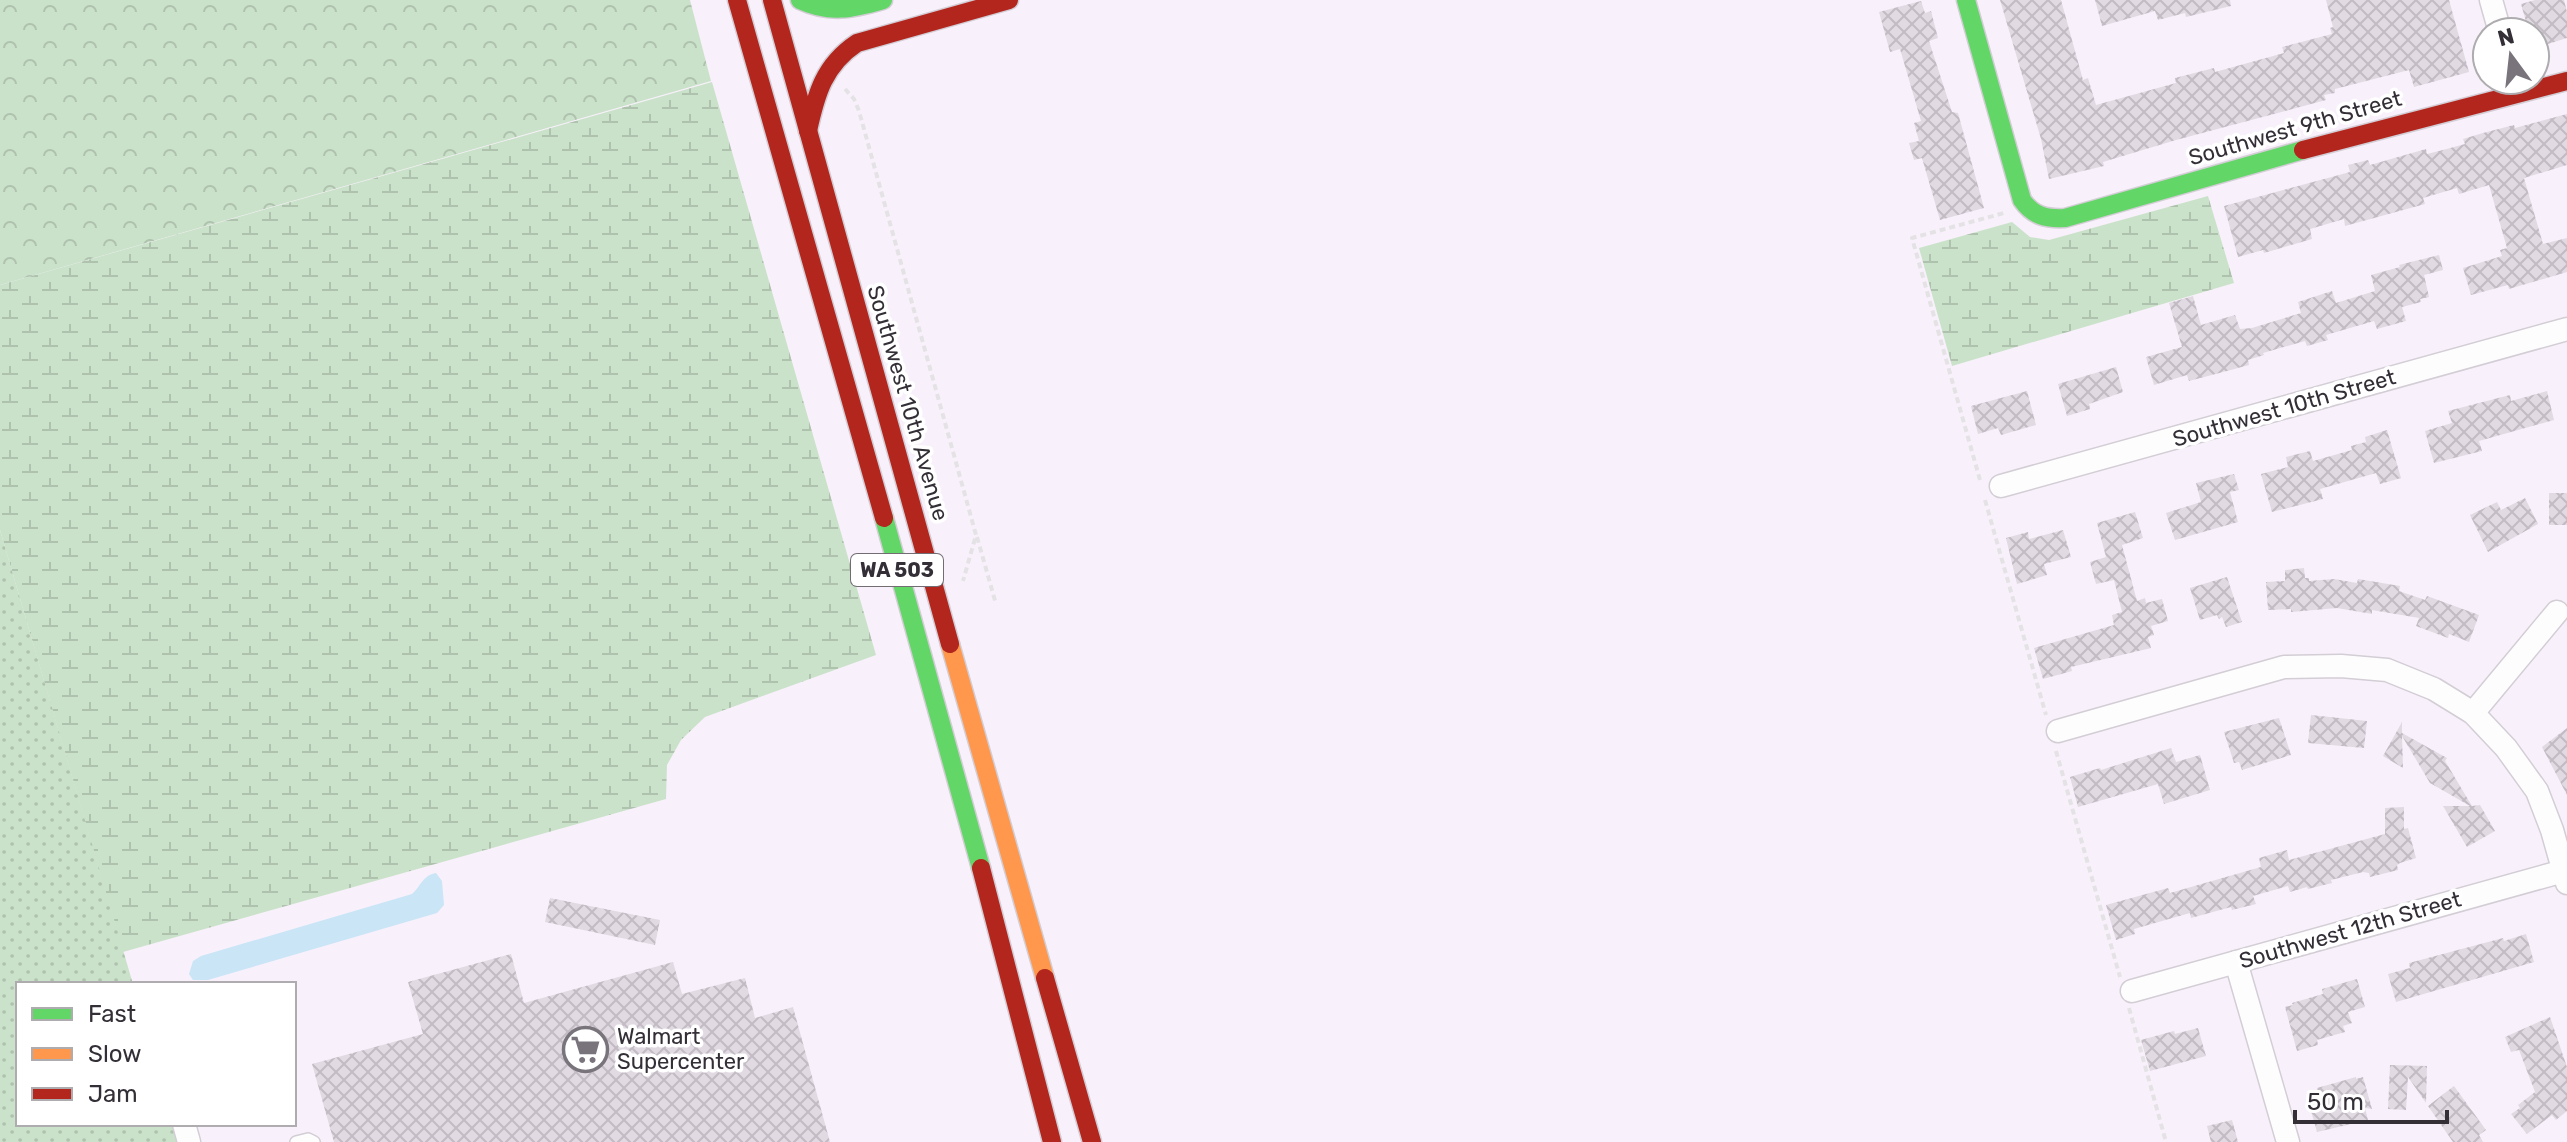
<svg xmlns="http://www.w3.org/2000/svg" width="2567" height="1142" viewBox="0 0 2567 1142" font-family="Rubik,sans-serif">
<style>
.forest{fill:url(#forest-crowns)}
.wetland{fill:url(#wetland-marsh)}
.park{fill:url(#park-dots)}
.water{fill:#cae5f6}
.building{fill:url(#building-cross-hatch)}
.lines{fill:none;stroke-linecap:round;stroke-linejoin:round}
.lane-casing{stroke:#d3cdd5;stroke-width:14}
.street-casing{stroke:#d3cdd5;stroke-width:25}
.fast-casing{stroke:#d3cdd5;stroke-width:21}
.slow-casing{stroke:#d3cdd5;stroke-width:21}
.jam-casing{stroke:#d3cdd5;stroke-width:21}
.path{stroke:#e4e2e5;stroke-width:4;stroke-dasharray:6 4;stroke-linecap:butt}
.lane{stroke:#fefdfe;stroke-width:11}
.street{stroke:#fefdfe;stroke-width:22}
.fast{stroke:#63d668;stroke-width:18}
.slow{stroke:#ff974d;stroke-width:18}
.jam{stroke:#b3261e;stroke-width:18}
.labels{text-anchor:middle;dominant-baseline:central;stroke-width:7;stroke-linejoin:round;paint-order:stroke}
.shield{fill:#fff;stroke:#716d73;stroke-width:2}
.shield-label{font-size:20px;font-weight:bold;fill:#342f37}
.street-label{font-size:22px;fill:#342f37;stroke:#fff}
.poi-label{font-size:22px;fill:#342f37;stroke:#fff;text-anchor:start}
</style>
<defs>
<pattern id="forest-crowns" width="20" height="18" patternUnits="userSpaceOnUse" patternTransform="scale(2)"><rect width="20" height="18" fill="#cbe2ca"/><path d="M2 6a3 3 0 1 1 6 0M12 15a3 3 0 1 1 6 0" fill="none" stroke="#afc2ae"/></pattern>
<pattern id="wetland-marsh" width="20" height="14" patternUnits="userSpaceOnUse" patternTransform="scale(2)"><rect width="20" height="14" fill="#cbe2ca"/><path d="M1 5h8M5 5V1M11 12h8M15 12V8" fill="none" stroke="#afc2ae"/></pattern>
<pattern id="park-dots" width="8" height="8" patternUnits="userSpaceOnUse" patternTransform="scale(2)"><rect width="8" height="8" fill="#cbe2ca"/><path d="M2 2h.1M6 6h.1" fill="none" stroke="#afc2ae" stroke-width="1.8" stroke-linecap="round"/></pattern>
<pattern id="building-cross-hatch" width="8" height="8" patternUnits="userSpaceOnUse" patternTransform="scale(2)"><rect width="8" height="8" fill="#e1dae3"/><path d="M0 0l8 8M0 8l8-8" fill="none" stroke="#c2bbc3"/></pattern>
</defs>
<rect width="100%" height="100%" fill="#f8f1fb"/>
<path class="forest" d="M0,0H690L711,81L0,285Z"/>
<g class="wetland">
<path d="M712,82L876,655L705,717L681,740L667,765L666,799L123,952L0,530V285Z"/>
<path d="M2208,196L2234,283L1952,366L1919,248L2012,222L2030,237L2049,240Z"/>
</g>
<path class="park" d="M0,530L133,984H18V1124H174L179,1142H0Z"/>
<path class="water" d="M436,873L442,881L444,905L437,913L208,980H193L189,974L193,961L201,956L412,894C421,886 423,875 436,873Z"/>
<g class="building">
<path d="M2000,0H2061L2083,80L2088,78L2096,105L2176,83L2175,78L2214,68L2215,72L2284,53L2282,47L2332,34L2330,28L2333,27L2326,0H2449L2469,72L2414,87L2409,70L2335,89V93L2324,95L2326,100L2176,140L2103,162L2104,166L2049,179L2041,139Z"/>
<path d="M2095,0H2230L2231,6L2186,17L2185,13L2158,20L2155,11L2102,26Z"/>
<path d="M2535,0H2564L2567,12V38L2535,48V32H2529L2521,4Z"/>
<path d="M1921,1L1925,13L1931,11L1938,38L1929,41L1952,112L1958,113L1984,208L1940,220L1922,158L1914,160L1909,143L1919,141L1914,123L1921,121L1900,49L1890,52L1879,12Z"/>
<path d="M2567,114V165L2524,178L2543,244L2567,238V272L2509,289L2508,285L2471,295L2463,268L2502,256L2500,250L2507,248L2489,185L2459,194L2457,188L2423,198L2425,204L2345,226L2344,219L2310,229L2312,239L2264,253L2263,250L2238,257L2224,206L2350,172L2348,165L2368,160L2370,165L2426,149L2427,154L2443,150L2465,144L2463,139L2483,133L2514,125L2515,128Z"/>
<path d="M2439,255L2443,270L2424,275L2429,297L2420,299L2421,302L2402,307L2406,321L2377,329L2374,321L2326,335L2328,340L2307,346L2305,341L2263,353L2264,355L2248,360L2249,365L2227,371L2189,381L2187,375L2154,385L2146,357L2182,347L2169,303L2193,296L2201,325L2235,315L2240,329L2252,328L2301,313L2298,302L2332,291L2336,303L2375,291L2371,275L2400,267L2399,265Z"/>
<path d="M2116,367L2123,392L2089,404L2090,409L2067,416L2058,384Z"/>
<path d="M2027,391L2036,425L2001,435L1998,428L1978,434L1971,406Z"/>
<path d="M2547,391L2554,420L2479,441L2482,451L2434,463L2425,431L2452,423L2448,411L2510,395L2511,401Z"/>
<path d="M2387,430L2401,478L2380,484L2376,473L2320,489L2323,499L2272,512L2261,474L2288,467L2286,457L2310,451L2313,461L2352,450L2351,446L2366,442L2365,437Z"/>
<path d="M2234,474L2239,490L2230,492L2238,522L2175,540L2166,513L2201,502L2196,483Z"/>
<rect x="2549" y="493" width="18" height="32"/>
<path d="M2525,498L2538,524L2488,552L2470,515L2497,502L2501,510Z"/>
<path d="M2135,512L2143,538L2122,545L2137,601L2145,598L2146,603L2162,599L2168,621L2151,626L2154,635L2148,637L2151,648L2071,667L2072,671L2043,679L2034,648L2114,625L2112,615L2122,612L2114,580L2096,584L2090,562L2106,557L2097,523Z"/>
<path d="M2063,530L2071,557L2044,564L2047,575L2017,584L2006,538L2028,532L2029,539Z"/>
<path d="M2304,568L2305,578H2309V581L2334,579L2357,583L2358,579L2400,586L2399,591L2425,600L2427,596L2479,615L2469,642L2449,634L2448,638L2416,626L2419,618L2372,610V614L2337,608L2291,612V609L2268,610L2266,582L2285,581V570Z"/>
<path d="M2227,577L2242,622L2226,627L2222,617L2219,619L2217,615L2200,620L2190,588Z"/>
<path d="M2311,715L2367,721L2364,748L2308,743Z"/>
<path d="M2279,718L2291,755L2242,770L2239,762L2234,763L2224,732Z"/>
<path d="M2402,722V733L2447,758L2445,761L2472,806L2480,805L2495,831L2467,847L2443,806H2470L2430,783L2402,736L2403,768L2383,756Z"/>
<path d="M2567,728V795L2542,747Z"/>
<path d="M2171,748L2176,762L2200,755L2210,790L2164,804L2158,784L2078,807L2070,777L2100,768L2101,770Z"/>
<path d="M2404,807V829L2408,828L2416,858L2400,863L2397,865L2398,870L2370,877L2369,873L2363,872L2331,880L2332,883L2308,889L2307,887L2290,892L2288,886L2253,896L2256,904L2232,910L2231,907L2191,918L2190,913L2134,929L2135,934L2116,940L2106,905L2168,888L2170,893L2261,867L2259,858L2287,850L2289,860L2385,834V808Z"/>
<path d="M550,898L660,920L655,945L545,922Z"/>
<path d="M2526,934L2534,962L2396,1002L2388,974L2410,968L2409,963L2503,938L2504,941Z"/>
<path d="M511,954L524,1003L673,962L682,994L745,978L755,1018L793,1007L830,1142H334L312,1064L423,1034L408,982Z"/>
<path d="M2357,979L2365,1007L2348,1012L2352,1023L2343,1026L2345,1032L2317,1040L2318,1045L2297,1051L2285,1007L2293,1005L2292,1003L2323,994L2322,989Z"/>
<path d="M2550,1017L2567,1067V1111L2556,1120L2552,1115L2527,1134L2511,1114L2520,1108L2518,1105L2535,1092L2519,1050L2511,1052L2505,1037Z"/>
<path d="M2198,1028L2206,1056L2150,1071L2141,1040L2174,1031L2175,1034Z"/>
<path d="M2390,1065L2427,1066L2426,1103L2408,1077L2406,1110L2388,1109Z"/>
<path d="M2356,1077V1079L2363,1077L2372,1109L2365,1108L2368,1120L2317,1132L2311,1111L2322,1108L2317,1088Z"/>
<path d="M2454,1086L2486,1130L2479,1135L2483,1142H2453L2428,1106Z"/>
<path d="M2232,1120L2238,1142H2211L2207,1126Z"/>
</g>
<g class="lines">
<defs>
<path id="lane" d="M296,1142L308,1139L314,1142"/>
<g id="street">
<path d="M2491,0L2500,32"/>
<path d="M2001,486L2567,329"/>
<path d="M2473,713L2557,612"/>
<path d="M2058,731L2284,667L2341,666L2387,670L2434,689L2473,713L2506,748L2537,791L2552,830L2567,883"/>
<path d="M2236,962L2288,1142"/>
<path d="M2132,991L2567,870"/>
<path d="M184,1124L189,1142"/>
</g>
<g id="fast">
<path d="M800,0C830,14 852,9 883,0"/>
<path d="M1966,0L2022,200C2033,216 2046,219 2065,218L2303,150"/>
<path d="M884,518L981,868"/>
</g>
<path id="slow" d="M950,644L1045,978"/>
<g id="jam">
<path d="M737,0L884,518"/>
<path d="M772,0L950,644"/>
<path d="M808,131C816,94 824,65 857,43L1009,0"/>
<path d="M2303,150L2567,81"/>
<path d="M981,868L1052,1142"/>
<path d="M1045,978L1092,1142"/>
</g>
</defs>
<use href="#lane" class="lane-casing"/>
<use href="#street" class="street-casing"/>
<use href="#fast" class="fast-casing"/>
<use href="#slow" class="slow-casing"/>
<use href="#jam" class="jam-casing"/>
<g class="path">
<path d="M845,89L854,99L859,111L976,535L963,581"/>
<path d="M1980,480L1912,238L2004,213"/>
<path d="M1985,500L2046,715"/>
<path d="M977,537L996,604"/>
<path d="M2056,751L2120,977"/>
<path d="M2129,1008L2166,1142"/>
</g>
<use href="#lane" class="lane"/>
<use href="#street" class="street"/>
<use href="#fast" class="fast"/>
<use href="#slow" class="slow"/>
<use href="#jam" class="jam"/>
</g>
<defs>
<symbol id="supermarket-ring" viewBox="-11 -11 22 22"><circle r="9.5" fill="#fff" stroke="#79737c" stroke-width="1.5"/><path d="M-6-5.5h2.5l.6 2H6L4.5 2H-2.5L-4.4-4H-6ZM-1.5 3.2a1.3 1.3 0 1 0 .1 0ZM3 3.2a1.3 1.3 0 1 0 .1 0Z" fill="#79737c"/></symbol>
</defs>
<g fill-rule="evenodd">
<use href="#supermarket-ring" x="560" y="1024" width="51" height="51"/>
</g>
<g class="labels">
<rect class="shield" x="851" y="554" width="92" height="32" rx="6"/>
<g class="shield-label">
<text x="897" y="570">WA 503</text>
</g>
<g class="street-label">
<text transform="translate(2295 128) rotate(-16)">Southwest 9th Street</text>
<text transform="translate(908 403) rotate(74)">Southwest 10th Avenue</text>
<text transform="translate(2284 408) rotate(-16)">Southwest 10th Street</text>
<text transform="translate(2350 930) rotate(-16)">Southwest 12th Street</text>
</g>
<g class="poi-label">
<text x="617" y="1036">Walmart<tspan x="617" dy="25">Supercenter</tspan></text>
</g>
</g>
<rect x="16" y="982" width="280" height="144" fill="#ffffff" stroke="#aeacaf" stroke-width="2"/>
<rect x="32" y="1008" width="40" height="12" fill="#63d668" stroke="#aeacaf" stroke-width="2"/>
<text x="88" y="1022" font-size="24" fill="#342f37">Fast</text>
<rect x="32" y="1048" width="40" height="12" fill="#ff974d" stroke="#aeacaf" stroke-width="2"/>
<text x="88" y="1062" font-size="24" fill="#342f37">Slow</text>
<rect x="32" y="1088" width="40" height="12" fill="#b3261e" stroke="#aeacaf" stroke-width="2"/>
<text x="88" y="1102" font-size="24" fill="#342f37">Jam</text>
<g transform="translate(2511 56) rotate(345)"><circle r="38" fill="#ffffff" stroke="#aeacaf" stroke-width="2"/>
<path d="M0-6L14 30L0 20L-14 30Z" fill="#79737c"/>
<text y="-12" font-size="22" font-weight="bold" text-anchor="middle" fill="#342f37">N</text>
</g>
<path d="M2295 1110v12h152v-12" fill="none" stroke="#342f37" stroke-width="4"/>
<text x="2307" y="1110" font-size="24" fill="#342f37" stroke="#ffffff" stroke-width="6" paint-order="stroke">50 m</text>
</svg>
